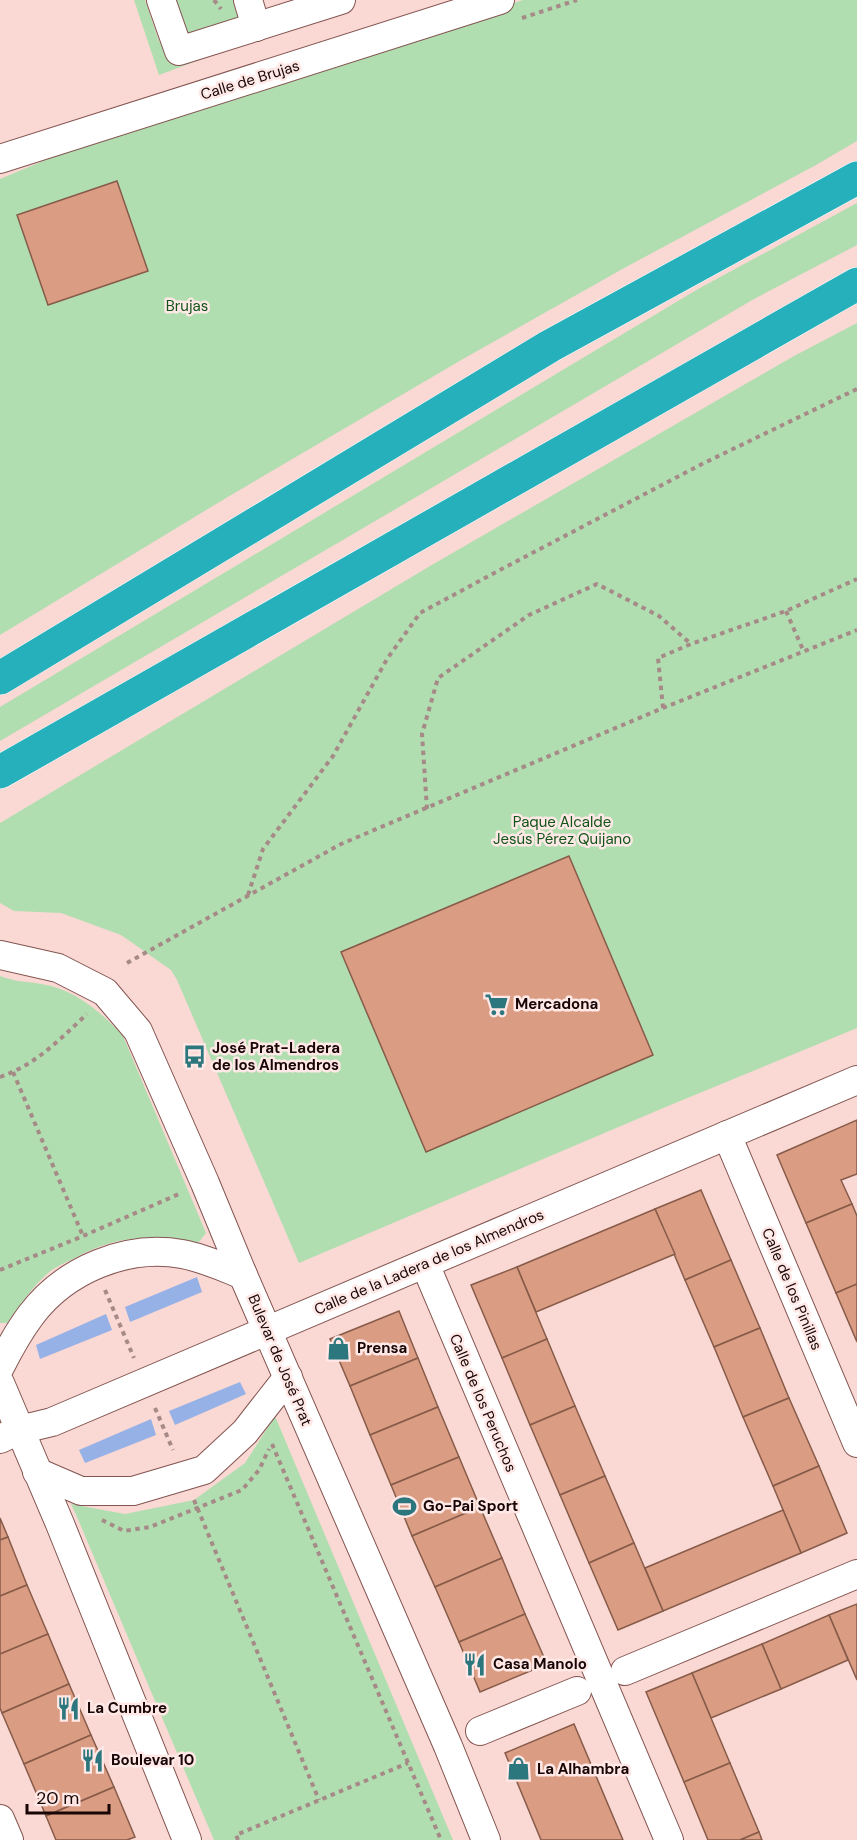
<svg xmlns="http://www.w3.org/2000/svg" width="857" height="1840" viewBox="0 0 857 1840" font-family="'DM Sans',sans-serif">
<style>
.green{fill:#b1deb0}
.water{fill:#96b1e6}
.building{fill:#da9c82;stroke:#875b49;stroke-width:1.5}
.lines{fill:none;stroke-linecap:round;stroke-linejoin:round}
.minor-casing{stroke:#835450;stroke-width:30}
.highway-casing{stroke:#fff;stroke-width:34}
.path{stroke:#a68a87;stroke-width:4;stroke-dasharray:4.5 4.5;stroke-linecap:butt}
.minor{stroke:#fff;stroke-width:28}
.highway{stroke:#25b0bc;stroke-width:33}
.labels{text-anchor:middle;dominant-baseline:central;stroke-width:5;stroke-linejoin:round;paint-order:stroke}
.street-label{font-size:15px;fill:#170605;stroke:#ffe8e6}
.park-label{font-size:15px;fill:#105418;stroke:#ffe8e6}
.poi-label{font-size:15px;font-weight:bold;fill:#170605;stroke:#ffe8e6;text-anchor:start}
</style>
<rect width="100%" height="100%" fill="#fad8d4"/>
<g class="green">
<path d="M134,0H145L159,41L166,49L226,50L159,75Z"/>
<path d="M172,0H241L246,15L191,35L185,33Z"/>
<path d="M523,0H857V141L816,165L626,267L463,359L226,498L0,635V179L79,146Z"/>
<path d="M857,203V245L754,299L0,741V707L698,289Z"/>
<path d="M857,323V1028L668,1106L299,1263L177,980L171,970L121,935L61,913L14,911L0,903V823L430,566L794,356Z"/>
<path d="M0,976C17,982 24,981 41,984C75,989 101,1012 123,1036L206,1233L198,1243C153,1233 114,1236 73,1259C65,1263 55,1267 48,1273C32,1287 20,1305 7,1323H0Z"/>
<path d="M275,1416L453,1840H214L77,1517L71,1504L125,1514L194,1500L245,1463Z"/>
</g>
<g class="water">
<path d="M197,1277L202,1292L130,1322L125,1307Z"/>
<path d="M106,1314L112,1330L40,1359L36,1345Z"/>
<path d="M240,1382L246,1394L175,1425L169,1411Z"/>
<path d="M151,1419L156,1435L85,1463L79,1450Z"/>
</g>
<g class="building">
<path d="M117,181L148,271L48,305L17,215Z"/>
<path d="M569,856L653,1055L426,1152L341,952Z"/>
<path d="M857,1120V1174L841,1180L852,1204L806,1223L777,1155Z"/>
<path d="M701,1190L731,1260L685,1280L655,1209Z"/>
<path d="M852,1204L857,1216V1284L836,1293L806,1223Z"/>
<path d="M655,1209L675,1254L536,1312L517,1267Z"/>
<path d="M731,1260L760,1328L714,1347L685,1280Z"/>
<path d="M517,1267L547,1339L502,1358L471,1285Z"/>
<path d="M857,1284V1342L836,1293Z"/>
<path d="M399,1311L418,1358L350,1386L330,1339Z"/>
<path d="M760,1328L789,1398L743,1417L714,1347Z"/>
<path d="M547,1339L575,1406L530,1425L502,1358Z"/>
<path d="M418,1358L438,1407L370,1435L350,1386Z"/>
<path d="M789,1398L819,1466L773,1486L743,1417Z"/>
<path d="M575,1406L605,1476L560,1495L530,1425Z"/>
<path d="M438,1407L459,1457L391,1485L370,1435Z"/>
<path d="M459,1457L480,1507L412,1536L391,1485Z"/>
<path d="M819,1466L847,1533L801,1553L773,1486Z"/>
<path d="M605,1476L634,1543L589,1563L560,1495Z"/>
<path d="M480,1507L502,1558L435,1587L412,1536Z"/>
<path d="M783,1510L801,1553L663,1611L645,1568Z"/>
<path d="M0,1518L8,1537L0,1540Z"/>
<path d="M8,1537L27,1585L0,1596V1540Z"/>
<path d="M634,1543L663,1611L618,1630L589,1563Z"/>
<path d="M502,1558L525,1614L459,1642L435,1587Z"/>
<path d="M27,1585L48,1634L0,1654V1596Z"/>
<path d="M857,1604V1680L829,1615Z"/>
<path d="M525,1614L547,1664L480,1692L459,1642Z"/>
<path d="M829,1615L848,1660L781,1689L762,1644Z"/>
<path d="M48,1634L69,1684L2,1713L0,1708V1654Z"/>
<path d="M762,1644L781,1689L711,1718L692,1673Z"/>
<path d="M692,1673L730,1763L684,1782L646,1692Z"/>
<path d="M69,1684L91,1735L24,1764L2,1713Z"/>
<path d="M574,1724L623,1840H541L505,1753Z"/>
<path d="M91,1735L114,1787L46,1816L24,1764Z"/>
<path d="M730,1763L759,1832L740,1840H708L684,1782Z"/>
<path d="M114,1787L135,1837L127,1840H56L46,1816Z"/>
<path d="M759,1832L762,1840H740Z"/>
</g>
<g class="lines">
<defs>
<g id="minor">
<path d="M161,0L179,51L341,0"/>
<path d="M248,0L256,27"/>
<path d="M0,159L500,0"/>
<path d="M0,955L58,968L105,992L138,1031L205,1183L243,1275L448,1746L486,1840"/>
<path d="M727,1135L857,1443"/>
<path d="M425,1264L669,1840"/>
<path d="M0,1367C9,1349 19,1331 31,1315C65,1270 126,1244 182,1254C204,1258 223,1267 243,1275"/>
<path d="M0,1383L60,1524L187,1840"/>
<path d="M0,1439L19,1430L52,1422L857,1080"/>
<path d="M37,1472L81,1491H133L204,1470L245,1432L288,1377"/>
<path d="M625,1671L857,1574"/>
<path d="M480,1731L577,1691"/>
<path d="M0,1819L9,1840"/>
</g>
<g id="highway">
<path d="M0,678L550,346L857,178"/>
<path d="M0,772L857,284"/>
</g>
</defs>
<use href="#minor" class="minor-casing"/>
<use href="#highway" class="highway-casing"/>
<g class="path">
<path d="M214,0L221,9"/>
<path d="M522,18L577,0"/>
<path d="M786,611L804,652"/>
<path d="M663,708L658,658L691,644L786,611L857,579"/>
<path d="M427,809L422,734L438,678L529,615L597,584L659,616L691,644"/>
<path d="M248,895L263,849L333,756L387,659L420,613L498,571L702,464L857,389"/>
<path d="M127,963L341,844L663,708L857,630"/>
<path d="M13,1072L83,1236"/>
<path d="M0,1077C37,1064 59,1040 87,1014"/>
<path d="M0,1270L83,1236L179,1194"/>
<path d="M105,1290L134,1358"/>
<path d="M155,1408L173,1450"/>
<path d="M272,1444L441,1840"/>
<path d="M194,1500L319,1800"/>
<path d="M102,1520L124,1531L150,1527L242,1490L259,1470L269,1449"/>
<path d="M238,1840L236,1835L408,1763"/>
</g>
<use href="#minor" class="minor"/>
<use href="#highway" class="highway"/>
</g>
<defs>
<symbol id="supermarket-bare" viewBox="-9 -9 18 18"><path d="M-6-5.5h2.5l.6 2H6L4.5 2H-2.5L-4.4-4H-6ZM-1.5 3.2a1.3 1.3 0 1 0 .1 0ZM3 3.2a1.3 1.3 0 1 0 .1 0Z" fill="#2c767d" stroke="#ffe8e6" stroke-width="2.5" paint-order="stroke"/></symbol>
<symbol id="bus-bare" viewBox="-9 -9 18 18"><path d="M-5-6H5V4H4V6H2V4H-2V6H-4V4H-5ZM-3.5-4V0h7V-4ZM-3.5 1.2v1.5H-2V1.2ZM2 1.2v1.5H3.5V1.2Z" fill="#2c767d" stroke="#ffe8e6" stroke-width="2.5" paint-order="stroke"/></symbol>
<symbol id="shop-bare" viewBox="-9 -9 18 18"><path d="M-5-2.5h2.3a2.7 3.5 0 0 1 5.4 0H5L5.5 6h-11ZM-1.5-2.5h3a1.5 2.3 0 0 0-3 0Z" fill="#2c767d" stroke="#ffe8e6" stroke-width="2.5" paint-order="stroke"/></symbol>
<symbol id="stadium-bare" viewBox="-9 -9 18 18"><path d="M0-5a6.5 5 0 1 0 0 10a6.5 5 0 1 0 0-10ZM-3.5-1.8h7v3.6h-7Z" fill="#2c767d" stroke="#ffe8e6" stroke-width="2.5" paint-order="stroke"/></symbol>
<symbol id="restaurant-bare" viewBox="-9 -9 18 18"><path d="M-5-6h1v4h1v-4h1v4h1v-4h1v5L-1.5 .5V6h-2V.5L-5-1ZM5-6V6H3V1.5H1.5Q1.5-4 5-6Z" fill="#2c767d" stroke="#ffe8e6" stroke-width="2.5" paint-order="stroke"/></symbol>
</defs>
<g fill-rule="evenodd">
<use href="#supermarket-bare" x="480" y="988" width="33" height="33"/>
<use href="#bus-bare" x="178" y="1040" width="33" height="33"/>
<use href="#shop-bare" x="322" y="1332" width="33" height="33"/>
<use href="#stadium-bare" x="388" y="1490" width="33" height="33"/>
<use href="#restaurant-bare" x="458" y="1648" width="33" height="33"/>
<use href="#restaurant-bare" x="52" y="1692" width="33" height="33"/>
<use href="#restaurant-bare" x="76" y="1744" width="33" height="33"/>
<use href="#shop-bare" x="502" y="1752" width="33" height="33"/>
</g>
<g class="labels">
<g class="street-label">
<text transform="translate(250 80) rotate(-17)">Calle de Brujas</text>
<text transform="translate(429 1262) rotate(-23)">Calle de la Ladera de los Almendros</text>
<text transform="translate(792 1289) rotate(67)">Calle de los Pinillas</text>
<text transform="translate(280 1360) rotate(67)">Bulevar de José Prat</text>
<text transform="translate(483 1403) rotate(67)">Calle de los Peruchos</text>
</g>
<g class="park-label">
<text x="187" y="306">Brujas</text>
<text x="562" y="822">Paque Alcalde<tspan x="562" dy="17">Jesús Pérez Quijano</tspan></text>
</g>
<g class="poi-label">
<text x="515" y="1004">Mercadona</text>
<text x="212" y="1048">José Prat-Ladera<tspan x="212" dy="17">de los Almendros</tspan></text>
<text x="357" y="1348">Prensa</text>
<text x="423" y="1506">Go-Pai Sport</text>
<text x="493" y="1664">Casa Manolo</text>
<text x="87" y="1708">La Cumbre</text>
<text x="111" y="1760">Boulevar 10</text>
<text x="537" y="1769">La Alhambra</text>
</g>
</g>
<path d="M27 1804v9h82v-9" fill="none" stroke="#170605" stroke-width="3"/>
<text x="36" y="1804" font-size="18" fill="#170605" stroke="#ffe8e6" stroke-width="4.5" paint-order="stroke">20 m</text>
</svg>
